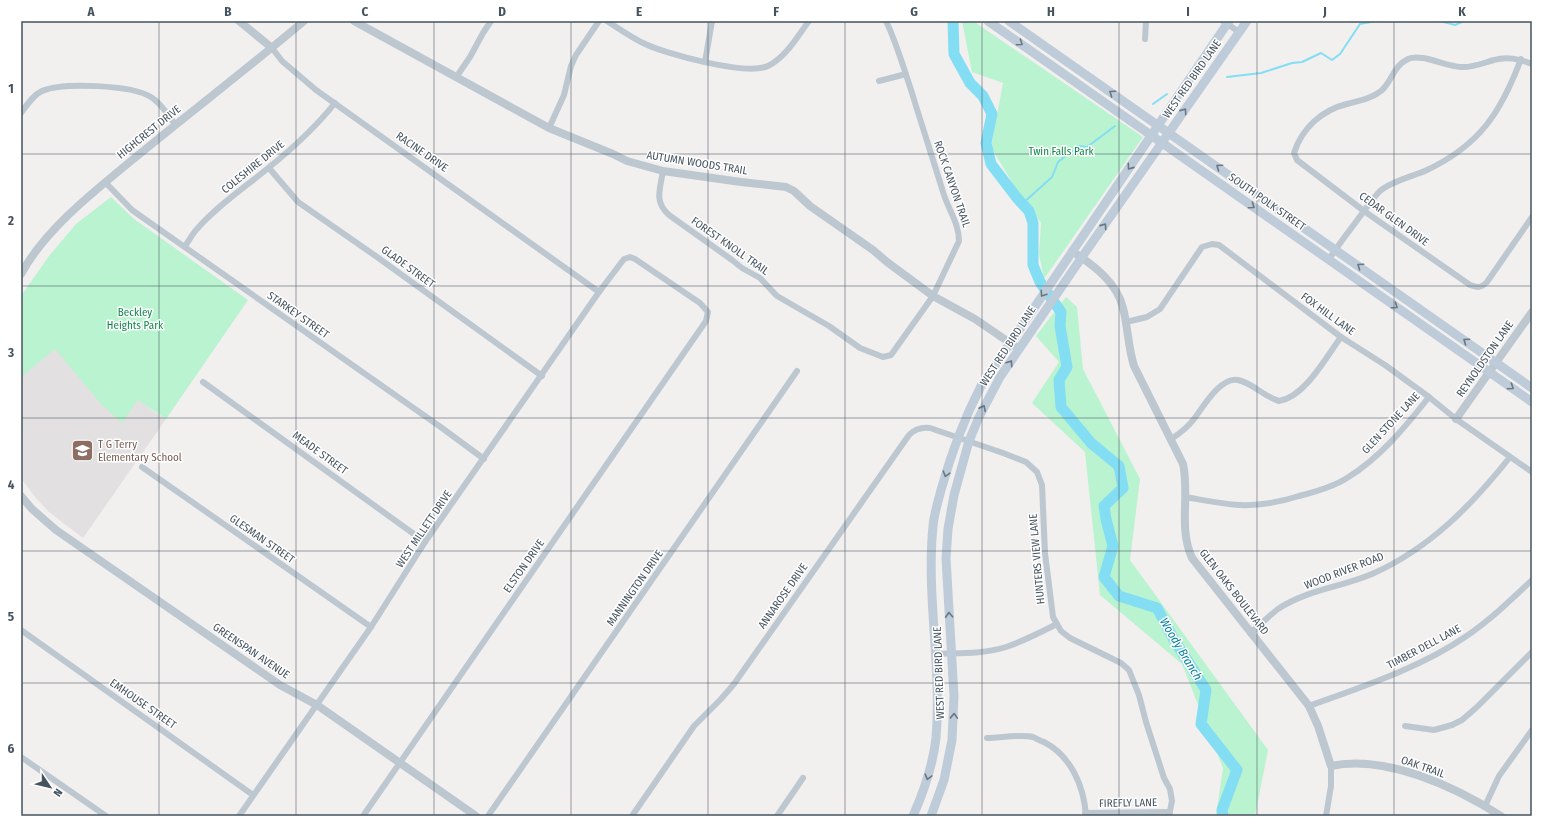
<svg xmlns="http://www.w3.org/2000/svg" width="1553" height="837" viewBox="0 0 1553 837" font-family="'Fira Sans Condensed',sans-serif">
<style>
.education{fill:#e3e0e1}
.green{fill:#baf3d0}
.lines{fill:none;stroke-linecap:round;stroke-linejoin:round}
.stream{stroke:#83def4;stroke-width:2}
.river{stroke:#83def4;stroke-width:11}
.minor{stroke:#bcc7d0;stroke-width:6}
.tertiary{stroke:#bcc7d0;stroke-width:8}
.secondary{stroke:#becbd8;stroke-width:9}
.oneway{stroke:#697783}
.grid{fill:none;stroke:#45535f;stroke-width:1;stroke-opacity:0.55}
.labels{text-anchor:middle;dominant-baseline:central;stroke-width:3;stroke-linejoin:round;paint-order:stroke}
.street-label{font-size:11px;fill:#45535f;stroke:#fff}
.park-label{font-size:11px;fill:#0e884a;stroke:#fff}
.education-label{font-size:11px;fill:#785e54;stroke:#fff;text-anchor:start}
.water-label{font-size:12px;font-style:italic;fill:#03809e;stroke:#fff}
.neatline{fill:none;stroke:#45535f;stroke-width:1.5}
.grid-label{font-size:13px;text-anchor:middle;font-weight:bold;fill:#45535f}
</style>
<rect width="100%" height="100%" fill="#f2efef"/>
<path class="education" d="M21,302L153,411L166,419L83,538L49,512L35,497L21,478Z"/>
<g class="green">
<path d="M962,21H973L1143,137L1044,279L1039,254L1041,223L1016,189L991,147L1003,83L972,72Z"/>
<path d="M111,197L134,219L248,300L166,419L138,400L122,423L101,404L55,349L21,377V296L49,256L76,224Z"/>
<path d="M1066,297L1077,307L1083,369L1140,479L1130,560L1268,750L1255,816H1216L1223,768L1182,664L1100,595L1085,452L1032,403L1059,362L1036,336Z"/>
</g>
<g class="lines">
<g class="stream">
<path d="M1440,21L1455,25L1464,21"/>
<path d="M1227,77L1261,73L1292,63L1302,62L1321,53L1332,60L1340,54L1360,24L1376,21"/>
<path d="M1153,104L1167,94"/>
<path d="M1022,204L1052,177L1058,162L1078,146L1087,147L1115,126"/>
</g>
<path class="river" d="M953,21L954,54L970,83L983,96L992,114L986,143L991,164L1017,198L1029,211L1033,223V265L1040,282L1061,312L1060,326L1067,367L1059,380L1061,407L1091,443L1119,466L1123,488L1104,506L1106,519L1113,546L1104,577L1119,596L1157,608L1173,638L1206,690L1201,724L1237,770L1222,810L1223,816"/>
<g class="minor">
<path d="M607,21C619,29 631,37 643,43C665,54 747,76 768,66C786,57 797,37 809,21"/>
<path d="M1223,21L1239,32"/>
<path d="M1145,39L1146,21"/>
<path d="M272,48L282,61L316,90L599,292"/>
<path d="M705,62L712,21"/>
<path d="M1532,64C1519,59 1507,56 1494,60C1483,63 1472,68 1461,67C1446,67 1422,53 1408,59C1393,66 1392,82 1381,91C1371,99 1358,101 1347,104C1322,110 1302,128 1294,153L1297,160L1364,211L1470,285C1478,288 1481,288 1487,282L1532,217"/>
<path d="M457,76L470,57L483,33L491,21"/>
<path d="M879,81L906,74"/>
<path d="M21,113C27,105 33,95 42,91C62,82 132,85 151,97C161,103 168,115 175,124"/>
<path d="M549,128L564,95L571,66L576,55L599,21"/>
<path d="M269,168L298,202L377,257L542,376"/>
<path d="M663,171C660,189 654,202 669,215L732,260L742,268L760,278L777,296L829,326L860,348L883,357L891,355L933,296L959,241C959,223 948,209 943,192C933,159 922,126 912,93C904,69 897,44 886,21"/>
<path d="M105,182L132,210L442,428L484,459"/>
<path d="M185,246C189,241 192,234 197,229C217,206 244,188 267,169C292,149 315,128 335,103"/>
<path d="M1329,259C1339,244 1350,230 1361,215C1367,207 1373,198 1380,191C1391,181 1414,176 1427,170C1480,145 1501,112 1521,59"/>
<path d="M1126,322L1147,317L1160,309L1202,247L1212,244L1219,245L1341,337L1385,365L1429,397L1456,419L1532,472"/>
<path d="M203,382L425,542"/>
<path d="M1171,439C1179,434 1188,427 1194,419C1203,407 1221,376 1238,380C1253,383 1264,397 1279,401C1305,397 1326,357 1341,337"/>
<path d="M142,467L371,627"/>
<path d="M1185,497C1203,500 1221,504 1239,505C1259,506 1280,502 1299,496C1315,492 1333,487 1347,478C1380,458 1406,426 1429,397"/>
<path d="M21,630L253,795"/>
<path d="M1250,633C1260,625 1269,616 1278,609C1306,590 1342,587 1372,574C1429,549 1472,505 1510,457"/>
<path d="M935,654C958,653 984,654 1006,647C1024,641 1041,632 1057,624"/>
<path d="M1309,706C1361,687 1420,668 1465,637C1489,621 1511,600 1532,580"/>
<path d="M1405,726L1434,730L1452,725L1462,720L1477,707L1532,652"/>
<path d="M987,738C1000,738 1020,734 1033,737C1036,738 1040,741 1044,742C1071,756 1084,786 1086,816"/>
<path d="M21,757L106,816"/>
<path d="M1485,806L1499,776L1532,730"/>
<path d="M1085,813L1170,812"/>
<path d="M239,816L371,627L425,542L599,292L624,259L630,257L635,259L700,303L708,312L706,321L363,816"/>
<path d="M488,816L797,371"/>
<path d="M632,816L694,726L721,699L734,684L909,435C915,429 921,427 930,428L1003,453L1026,462L1037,472L1042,485L1045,553L1053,617L1061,631L1070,638L1121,663L1129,670L1139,695L1146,722L1164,778L1170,789L1172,801L1169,816"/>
<path d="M777,816L803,778"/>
<path d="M1326,816L1331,786V766"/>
</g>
<g class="tertiary">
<path d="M239,21L272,48"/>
<path d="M354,21L549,128L613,154L627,161L663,171L741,182L786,187L794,191L810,206L873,250L887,262L933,296L975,319L1019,349"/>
<path d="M1072,251C1093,265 1117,282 1123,308C1128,327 1128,347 1134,366L1183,464C1190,496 1178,527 1192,558L1309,706L1318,726L1331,766C1385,754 1456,787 1501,816"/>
<path d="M21,274C45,230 92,193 131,161C188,114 247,69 304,21"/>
<path d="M1456,419L1532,312"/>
<path d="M21,496L32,509L56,530L280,685L317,705L476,816"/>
</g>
<g class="secondary">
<path d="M988,21L1532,402"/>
<path d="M1009,21L1532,388"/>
<path d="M913,816C924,791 933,765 936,738C942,667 926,596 933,526C934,514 938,502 941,490C951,454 964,419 981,386L1229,21"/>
<path d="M931,816L944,780L952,740L954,696L946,558L948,529L954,495L969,441L979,417L1000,377L1082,257L1247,21"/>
</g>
</g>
<defs><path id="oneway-chevron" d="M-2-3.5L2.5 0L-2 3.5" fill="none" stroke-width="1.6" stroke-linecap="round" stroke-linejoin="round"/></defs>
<g class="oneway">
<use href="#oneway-chevron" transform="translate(1020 43) rotate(35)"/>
<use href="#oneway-chevron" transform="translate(1112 93) rotate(-145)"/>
<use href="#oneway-chevron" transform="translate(1184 111) rotate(-55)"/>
<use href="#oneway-chevron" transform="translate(1130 167) rotate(125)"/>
<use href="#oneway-chevron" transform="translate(1219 167) rotate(-145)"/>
<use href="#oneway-chevron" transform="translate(1252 206) rotate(35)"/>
<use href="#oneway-chevron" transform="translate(1104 226) rotate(-55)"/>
<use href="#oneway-chevron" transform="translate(1360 266) rotate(-145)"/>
<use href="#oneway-chevron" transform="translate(1043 294) rotate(124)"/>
<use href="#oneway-chevron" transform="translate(1395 306) rotate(35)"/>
<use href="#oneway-chevron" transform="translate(1466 341) rotate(-145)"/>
<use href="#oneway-chevron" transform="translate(1010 363) rotate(-56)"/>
<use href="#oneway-chevron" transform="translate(1511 387) rotate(35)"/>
<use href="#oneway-chevron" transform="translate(983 408) rotate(-63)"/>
<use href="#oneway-chevron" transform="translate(946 474) rotate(107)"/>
<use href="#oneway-chevron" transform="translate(949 615) rotate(-93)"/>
<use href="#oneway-chevron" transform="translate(954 716) rotate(-88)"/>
<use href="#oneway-chevron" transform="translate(928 777) rotate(105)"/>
</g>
<path class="grid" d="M159,21V816M296,21V816M434,21V816M571,21V816M708,21V816M845,21V816M982,21V816M1119,21V816M1257,21V816M1394,21V816M21,154H1532M21,286H1532M21,418H1532M21,551H1532M21,683H1532"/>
<defs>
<symbol id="school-square" viewBox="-11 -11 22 22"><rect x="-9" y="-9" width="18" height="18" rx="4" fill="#8d6e63" stroke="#fff"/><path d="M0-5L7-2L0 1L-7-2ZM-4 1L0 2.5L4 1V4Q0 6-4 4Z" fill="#fff"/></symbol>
</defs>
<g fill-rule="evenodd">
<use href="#school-square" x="70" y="438" width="25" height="25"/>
</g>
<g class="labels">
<g class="street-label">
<text transform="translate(1192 79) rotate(-55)">WEST RED BIRD LANE</text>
<text transform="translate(149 132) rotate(-39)">HIGHCREST DRIVE</text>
<text transform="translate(422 152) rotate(35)">RACINE DRIVE</text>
<text transform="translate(697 163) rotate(9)">AUTUMN WOODS TRAIL</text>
<text transform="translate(253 167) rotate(-39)">COLESHIRE DRIVE</text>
<text transform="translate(952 184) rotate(71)">ROCK CANYON TRAIL</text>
<text transform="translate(1267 202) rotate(35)">SOUTH POLK STREET</text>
<text transform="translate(1394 219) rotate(36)">CEDAR GLEN DRIVE</text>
<text transform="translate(730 246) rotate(35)">FOREST KNOLL TRAIL</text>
<text transform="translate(408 267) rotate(36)">GLADE STREET</text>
<text transform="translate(1328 314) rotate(36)">FOX HILL LANE</text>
<text transform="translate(298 315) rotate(35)">STARKEY STREET</text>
<text transform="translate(1008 346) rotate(-57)">WEST RED BIRD LANE</text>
<text transform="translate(1485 359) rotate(-55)">REYNOLDSTON LANE</text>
<text transform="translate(1391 423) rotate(-47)">GLEN STONE LANE</text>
<text transform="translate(320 453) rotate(36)">MEADE STREET</text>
<text transform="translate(424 529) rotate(-56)">WEST MILLETT DRIVE</text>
<text transform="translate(262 539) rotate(35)">GLESMAN STREET</text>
<text transform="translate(1037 559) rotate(-95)">HUNTERS VIEW LANE</text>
<text transform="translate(524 566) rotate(-55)">ELSTON DRIVE</text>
<text transform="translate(1344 571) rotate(-21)">WOOD RIVER ROAD</text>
<text transform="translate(635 588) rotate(-55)">MANNINGTON DRIVE</text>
<text transform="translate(1234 592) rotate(52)">GLEN OAKS BOULEVARD</text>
<text transform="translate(783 596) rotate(-55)">ANNAROSE DRIVE</text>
<text transform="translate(1424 647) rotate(-28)">TIMBER DELL LANE</text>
<text transform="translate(251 651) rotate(34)">GREENSPAN AVENUE</text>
<text transform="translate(939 673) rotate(-92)">WEST RED BIRD LANE</text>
<text transform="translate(143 704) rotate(35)">EMHOUSE STREET</text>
<text transform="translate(1423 767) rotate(19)">OAK TRAIL</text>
<text transform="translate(1128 803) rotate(-1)">FIREFLY LANE</text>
</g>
<g class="park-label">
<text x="1061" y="151">Twin Falls Park</text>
<text x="135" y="312">Beckley<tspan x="135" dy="13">Heights Park</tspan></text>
</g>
<g class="education-label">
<text x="98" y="444">T G Terry<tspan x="98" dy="13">Elementary School</tspan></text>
</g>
<g class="water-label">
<text transform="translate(1181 649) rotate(59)">Woody Branch</text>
</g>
</g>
<rect width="1553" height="837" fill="none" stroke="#ffffff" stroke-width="44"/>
<g transform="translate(50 787) rotate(125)" stroke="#ffffff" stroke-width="3" paint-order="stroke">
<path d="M0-3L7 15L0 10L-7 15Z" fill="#45535f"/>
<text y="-6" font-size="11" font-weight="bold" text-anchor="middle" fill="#45535f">N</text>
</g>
<rect x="22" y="22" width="1509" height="793" class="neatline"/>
<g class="grid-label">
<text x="91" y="16">A</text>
<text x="228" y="16">B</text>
<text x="365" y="16">C</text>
<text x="502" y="16">D</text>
<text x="639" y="16">E</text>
<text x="776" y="16">F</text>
<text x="914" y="16">G</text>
<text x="1051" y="16">H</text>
<text x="1188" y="16">I</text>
<text x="1325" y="16">J</text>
<text x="1462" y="16">K</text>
<text x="11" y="93">1</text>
<text x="11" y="225">2</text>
<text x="11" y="357">3</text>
<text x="11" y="489">4</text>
<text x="11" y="621">5</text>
<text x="11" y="753">6</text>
</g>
</svg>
